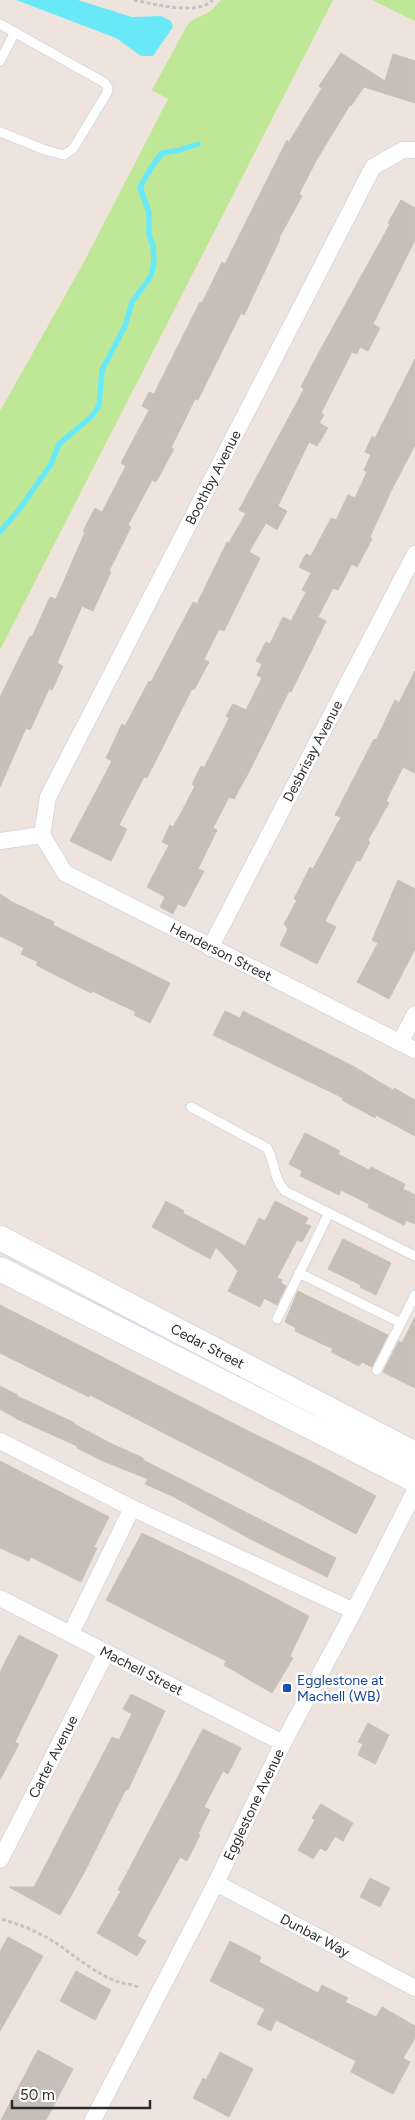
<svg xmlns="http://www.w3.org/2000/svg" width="415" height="2120" viewBox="0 0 415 2120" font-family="Figtree,sans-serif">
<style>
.green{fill:#bfe896}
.water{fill:#69e9f7}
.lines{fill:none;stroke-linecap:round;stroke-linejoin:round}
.stream{stroke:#69e9f7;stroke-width:5.5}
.building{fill:#c6bfb8;stroke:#cac0b6}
.service-casing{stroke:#d2d9e5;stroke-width:11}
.minor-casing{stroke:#d2d9e5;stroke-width:18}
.secondary-casing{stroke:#d2d9e5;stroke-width:26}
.path{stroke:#c4c4c4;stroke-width:3;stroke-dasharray:4 2.5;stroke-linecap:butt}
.service{stroke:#fff;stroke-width:9}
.minor{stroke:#fff;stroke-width:16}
.secondary{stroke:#fff;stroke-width:24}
.transit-dot{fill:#1a4fb4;stroke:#fff;stroke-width:2}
.labels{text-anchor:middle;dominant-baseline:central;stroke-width:5;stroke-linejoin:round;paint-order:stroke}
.street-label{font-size:14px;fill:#2c2c2c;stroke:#fff}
.transit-label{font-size:14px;fill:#164399;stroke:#fff;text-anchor:start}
</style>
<rect width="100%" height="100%" fill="#eee4dd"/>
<g class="green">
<path d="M221,0H333L0,650V411L84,262L168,99L152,90L189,22L211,11Z"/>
<path d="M372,0H415V21Z"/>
</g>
<path class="water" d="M16,0H78L132,17L161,16L171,21L173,27L153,56H141L116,38Z"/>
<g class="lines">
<path class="stream" d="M0,532L21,507L51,464L59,444L92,416L99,406L102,370L125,326L132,302L151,276L154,262L153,245L149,235V213L140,187L151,168L162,153L180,150L198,144"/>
</g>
<g class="building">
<path d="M341,53L385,81L393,54L415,61V103L364,87L351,106L350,105L317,159L299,194L302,196L279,238L280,239L244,315L241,313L198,400L195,399L171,448L174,449L156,482L152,480L128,525L131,527L109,571L111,572L93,611L82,606L57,663L63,666L52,690L49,689L30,730L26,728L0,787V697L30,636L32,637L50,597L56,599L85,532L83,531L95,508L102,512L126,466L121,463L149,410L142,406L149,392L154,394L200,302L202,303L222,262L225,264L287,140L289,142L322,88L319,86Z"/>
<path d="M401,200L415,208V240L373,324L380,328L368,351L360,347L357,354L352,352L321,413L324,415L319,423L328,428L317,446L309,442L278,506L287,511L277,530L266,523L249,552L260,558L224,631L219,629L204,659L209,662L194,690L192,689L147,778L144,777L119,825L127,829L111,861L70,841L112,761L106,758L122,724L125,726L149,681L151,682L193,602L197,604L227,542L229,543L246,513L239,510L304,389L301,387L318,354L390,224L388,223Z"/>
<path d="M415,359V445L391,491L370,537L372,539L357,567L352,564L338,590L333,588L318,617L326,621L291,692L289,691L250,770L234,799L229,797L213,828L217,830L198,869L204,871L185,907L178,904L173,914L160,907L165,897L147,887L169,845L162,842L170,825L173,827L181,813L195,786L192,784L201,766L204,768L229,718L226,716L233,704L246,710L262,678L257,675L262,664L256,661L266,642L270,644L283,617L291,621L306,592L302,590L311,573L299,567L306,554L311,556L331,518L336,520L348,495L355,498L367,472L364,470L371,455L365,452L372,436L375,438Z"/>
<path d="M415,671V773L403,767L386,801L389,803L368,840L370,842L360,861L357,860L325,921L336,927L317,964L280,945L288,929L284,924L297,900L294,899L310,867L313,869L341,817L335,815L374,739L376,740L395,700L399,703Z"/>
<path d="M398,880L415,889V949L389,999L357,982L378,943L372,940Z"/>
<path d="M0,894L12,902L54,922L53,925L170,983L150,1023L134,1015L136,1012L92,991L91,993L36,965L38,962L21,954L24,948L0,936Z"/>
<path d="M225,1011L240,1018L243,1011L351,1065L393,1090L394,1088L415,1100V1136L376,1115L375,1118L342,1100L343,1098L213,1035Z"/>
<path d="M305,1133L340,1151L338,1154L369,1170L371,1167L405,1184L403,1189L415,1195V1224L406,1220L404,1225L368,1207L369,1204L341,1190L339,1195L300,1176L302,1171L289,1164Z"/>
<path d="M166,1201L184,1211L183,1213L245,1246L259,1218L265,1221L275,1201L308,1218L305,1224L311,1226L302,1242L297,1240L277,1278L282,1280L281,1283L286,1286L277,1305L264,1298L260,1307L228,1291L238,1271L216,1247L210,1259L152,1227Z"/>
<path d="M343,1239L391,1263L376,1295L360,1287L361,1285L328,1269Z"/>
<path d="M298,1291L388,1335L372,1367L362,1362L359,1366L331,1352L333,1349L295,1331L296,1328L285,1322Z"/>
<path d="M0,1305L256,1435L310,1461L376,1496L356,1534L238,1471L90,1395L89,1397L0,1353Z"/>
<path d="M415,1317V1388L383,1372L399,1341L402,1343Z"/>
<path d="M0,1386L18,1395L17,1396L75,1423L74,1424L112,1444L143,1458V1460L336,1558L327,1577L258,1543L172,1496L145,1484L148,1479L103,1461L77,1448V1446L17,1419L0,1409Z"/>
<path d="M0,1461L109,1517L94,1547L97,1548L81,1582L31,1557L29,1561L0,1548Z"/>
<path d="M142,1533L242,1581L309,1616L290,1656L293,1658L272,1693L224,1665L226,1661L106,1600Z"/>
<path d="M19,1635L58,1655L15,1742L19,1744L0,1780V1672Z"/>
<path d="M131,1694L165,1711L128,1790L126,1789L84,1873L60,1915L9,1887H34L112,1737L119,1740L132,1714L123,1709Z"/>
<path d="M368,1723L389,1735L375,1764L358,1755L363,1744L358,1742Z"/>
<path d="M203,1729L241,1748L228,1774L223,1771L204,1807L210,1810L198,1834L200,1835L187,1861L180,1857L137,1936L146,1941L137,1956L97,1933L121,1891L118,1890Z"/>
<path d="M321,1804L353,1823L343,1841L335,1836L326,1851L320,1848L313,1859L298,1850L315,1820L312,1818Z"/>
<path d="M370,1878L390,1888L380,1907L360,1897Z"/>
<path d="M8,1937L43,1956L0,2031V1952Z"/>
<path d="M230,1941L261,1957L259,1962L318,1993L322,1985L348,1998L345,2002L376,2017L382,2007L415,2026V2038L403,2058L410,2062L393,2094L351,2072L356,2061L276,2020L271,2031L257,2024L265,2009L210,1981Z"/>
<path d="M76,1971L111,1990L95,2020L60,2001Z"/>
<path d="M38,2050L73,2069L46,2120H1Z"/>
<path d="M220,2052L253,2069L229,2117L193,2098L203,2078L206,2080Z"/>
</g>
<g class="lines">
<defs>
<g id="service">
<path d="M0,24L105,83L108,88L107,93L73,149L64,155L45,150L0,132"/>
<path d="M0,61L15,32"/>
<path d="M191,1107L267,1148C275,1161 273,1178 285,1191L415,1256"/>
<path d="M299,1273L401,1323"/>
<path d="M277,1319L329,1213"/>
<path d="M377,1370L415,1295"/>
</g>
<g id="minor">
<path id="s1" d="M42,835L48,797L373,167L403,150H415"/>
<path id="s2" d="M42,835L65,873L415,1050"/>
<path d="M0,841L42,835"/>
<path id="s3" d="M210,948L415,554"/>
<path d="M400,1043L415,1014"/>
<path d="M0,1441L132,1508L354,1611"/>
<path id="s4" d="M0,1598L283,1743"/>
<path d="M71,1633L132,1508"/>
<path id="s5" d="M0,1860L106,1653"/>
<path id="s6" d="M216,1883L415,1988"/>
<path id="s7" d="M93,2120L216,1883L283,1743L354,1611L415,1491"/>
</g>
<g id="secondary">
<path id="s8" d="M0,1238L415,1454"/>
<path d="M0,1269L415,1480"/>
</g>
</defs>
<use href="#service" class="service-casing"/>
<use href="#minor" class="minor-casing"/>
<use href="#secondary" class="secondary-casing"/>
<g class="path">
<path d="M134,0C155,4 197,16 213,0"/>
<path d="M2,1919C21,1925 39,1932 56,1943C72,1954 100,1977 119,1982C125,1984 131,1984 138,1987"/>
</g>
<use href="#service" class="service"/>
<use href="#minor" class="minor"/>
<use href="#secondary" class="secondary"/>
</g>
<rect class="transit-dot" x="282" y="1683" width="10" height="10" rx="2.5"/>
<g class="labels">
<g class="street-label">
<text stroke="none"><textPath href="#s1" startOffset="398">Boothby Avenue</textPath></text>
<text stroke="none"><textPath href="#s3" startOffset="222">Desbrisay Avenue</textPath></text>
<text stroke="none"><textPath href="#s2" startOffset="219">Henderson Street</textPath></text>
<text stroke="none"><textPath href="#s8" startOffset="234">Cedar Street</textPath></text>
<text stroke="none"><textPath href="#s4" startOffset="159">Machell Street</textPath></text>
<text stroke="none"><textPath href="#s5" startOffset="116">Carter Avenue</textPath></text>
<text stroke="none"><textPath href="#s7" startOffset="354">Egglestone Avenue</textPath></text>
<text stroke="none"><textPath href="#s6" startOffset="112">Dunbar Way</textPath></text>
</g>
<g class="transit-label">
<text x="297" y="1680">Egglestone at<tspan x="297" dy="16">Machell (WB)</tspan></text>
</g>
</g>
<path d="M12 2100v8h138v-8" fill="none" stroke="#2c2c2c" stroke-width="2.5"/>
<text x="20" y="2100" font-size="15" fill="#2c2c2c" stroke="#ffffff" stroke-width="4" paint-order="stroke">50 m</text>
</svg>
